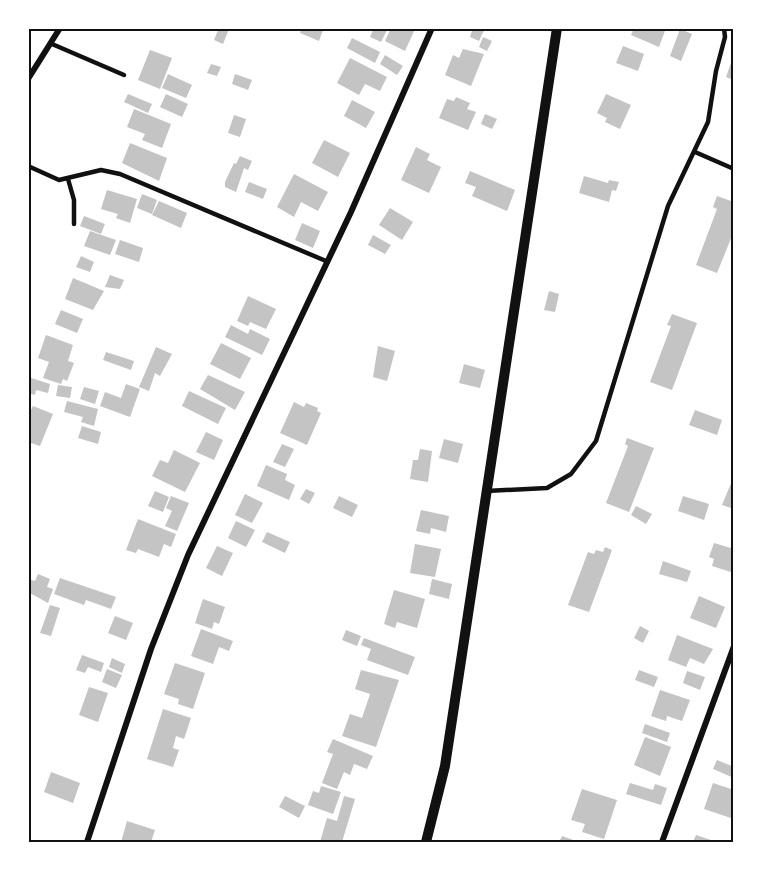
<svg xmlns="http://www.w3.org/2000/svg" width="762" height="871" viewBox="0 0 762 871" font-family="'Roboto Serif',serif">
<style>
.building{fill:#c4c4c4}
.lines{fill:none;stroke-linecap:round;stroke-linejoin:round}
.service{stroke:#111;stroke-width:4.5}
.minor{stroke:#111;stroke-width:6}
.tertiary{stroke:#111;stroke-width:10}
.neatline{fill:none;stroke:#111;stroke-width:2}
</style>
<rect width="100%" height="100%" fill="#fff"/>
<g class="building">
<path d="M219,28L229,29L223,44L214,40Z"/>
<path d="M302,28H320L323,30L319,41L300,33Z"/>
<path d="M374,28H388L381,42L370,37Z"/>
<path d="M391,28L415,29L405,51L385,41Z"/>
<path d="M473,28H485L479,41L470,37Z"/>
<path d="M634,28H666L659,47L631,35Z"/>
<path d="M680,29L692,34L681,61L670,56Z"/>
<path d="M483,37L492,41L487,51L479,47Z"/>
<path d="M352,38L380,52L375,63L347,48Z"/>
<path d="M623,46L644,54L638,71L616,63Z"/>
<path d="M463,49L484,54L471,86L445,75L453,55L459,58Z"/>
<path d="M150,50L172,58L160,89L138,80Z"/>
<path d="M385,55L403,66L397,75L380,64Z"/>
<path d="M350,58L387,77L380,91L365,84L359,95L337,83Z"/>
<path d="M731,63L734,64V80L726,77Z"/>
<path d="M211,64L221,67L217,76L207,73Z"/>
<path d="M168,74L192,85L186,98L162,88Z"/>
<path d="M235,74L252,80L248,90L232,84Z"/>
<path d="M128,94L152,104L148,113L124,102Z"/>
<path d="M166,94L188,104L182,117L160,107Z"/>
<path d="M606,94L631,105L620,129L605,122L607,118L597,113Z"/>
<path d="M456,97L470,103L467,109L476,112L468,130L439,118L447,99L454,101Z"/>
<path d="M352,100L375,112L366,128L344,116Z"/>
<path d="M134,109L171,124L162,148L142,140L145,134L127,127Z"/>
<path d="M485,114L497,119L492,129L481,124Z"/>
<path d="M234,115L246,119L240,137L228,133Z"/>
<path d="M324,140L350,153L338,177L312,163Z"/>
<path d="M130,143L167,158L159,181L122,163Z"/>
<path d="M416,147L430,154L427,160L441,167L429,193L401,180Z"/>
<path d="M240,156L252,161L248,170L244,168L236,192L225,187V182L234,163L236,164Z"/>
<path d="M470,171L515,190L507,211L472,196L476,187L465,183Z"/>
<path d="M294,174L328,192L318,211L301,202L294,217L277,207Z"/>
<path d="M584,176L608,183L609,180L619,182L616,191L612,190L609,202L579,193Z"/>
<path d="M249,182L267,189L263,199L245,192Z"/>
<path d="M107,190L137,199L130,223L116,218L118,214L101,209Z"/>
<path d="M142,194L157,200L152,214L137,208Z"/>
<path d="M717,196L734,202V231L717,273L696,265L717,209L713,207Z"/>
<path d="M159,201L187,213L181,228L152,215Z"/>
<path d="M390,208L413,222L402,240L379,225Z"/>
<path d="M84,216L105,224L101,234L80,226Z"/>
<path d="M302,223L320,231L313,248L295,240Z"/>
<path d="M90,231L116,240L110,255L84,246Z"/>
<path d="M373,235L391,245L385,254L368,245Z"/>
<path d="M120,240L143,248L139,262L115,254Z"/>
<path d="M81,256L94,262L90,272L76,267Z"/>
<path d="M110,275L124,280L120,289L105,287Z"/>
<path d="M73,278L104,291L93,310L65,299Z"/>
<path d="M549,291L559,294L555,312L544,310Z"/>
<path d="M248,296L276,309L266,329L250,322L248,326L237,321Z"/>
<path d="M61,310L83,319L77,333L55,324Z"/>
<path d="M672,314L697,323L672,390L650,382L671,326L667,325Z"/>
<path d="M231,325L248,334L250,329L270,339L262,355L225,337Z"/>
<path d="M46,335L73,345L68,361L74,363L67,381L63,379L61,384L43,378L49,362L38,358Z"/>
<path d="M221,343L251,358L240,379L210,364Z"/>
<path d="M378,346L395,351L387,381L373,377Z"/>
<path d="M156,347L172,354L160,376L155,373L149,391L139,387Z"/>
<path d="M106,352L134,361L131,370L103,360Z"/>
<path d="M464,364L485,370L480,388L459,383Z"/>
<path d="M208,375L245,392L235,410L200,389Z"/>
<path d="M28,377L50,384L48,393L36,390L35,395L28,393Z"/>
<path d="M126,384L140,389L130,417L100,406L105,392L121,398Z"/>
<path d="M58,385L72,387L70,398L56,396Z"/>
<path d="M84,387L99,391L95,404L80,399Z"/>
<path d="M189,391L226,408L218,424L182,406Z"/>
<path d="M67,401L98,409L94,426L81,422L83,417L64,412Z"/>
<path d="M294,402L304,407L306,403L318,408L317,411L321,413L307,445L280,433Z"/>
<path d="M33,406L53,414L40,446L28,442V416Z"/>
<path d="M695,410L722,420L717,435L689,425Z"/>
<path d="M82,426L101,432L98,444L78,438Z"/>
<path d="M206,432L223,440L214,460L196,452Z"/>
<path d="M627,438L654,448L629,512L606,503L628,446L625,444Z"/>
<path d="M444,439L463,444L458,463L439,458Z"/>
<path d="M282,444L294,449L285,467L273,462Z"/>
<path d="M420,449L432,451L428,482L410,479L413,460H418Z"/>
<path d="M174,450L200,463L185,492L152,476L160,460L168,463Z"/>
<path d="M266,465L287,474L285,480L295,485L289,500L257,486Z"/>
<path d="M734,476V509L722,505Z"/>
<path d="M306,489L315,493L309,504L300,499Z"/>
<path d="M155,491L169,497L163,512L148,506Z"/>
<path d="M245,494L263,503L252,523L235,515Z"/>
<path d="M171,496L189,503L177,531L165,526L172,511L166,508Z"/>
<path d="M339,496L358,505L352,517L333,508Z"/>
<path d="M683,496L709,504L704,520L678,511Z"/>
<path d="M636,506L652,514L646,524L631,515Z"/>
<path d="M421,510L449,516L446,532L431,528L430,534L416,531Z"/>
<path d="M138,519L176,534L171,547L164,544L159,557L138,549L136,553L126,550Z"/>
<path d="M236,521L255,530L246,547L228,538Z"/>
<path d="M267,532L290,542L285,553L262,542Z"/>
<path d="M714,543L734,549V573L712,566L714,559L709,557Z"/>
<path d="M415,544L441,549L435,577L410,573Z"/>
<path d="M217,546L233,553L222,576L206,568Z"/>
<path d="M605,547L612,550L589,612L568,605L588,552L594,554L596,550L603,552Z"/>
<path d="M663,561L691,571L687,582L659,574Z"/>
<path d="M38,574L50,579L47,587L53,589L48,603L28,592V579L35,581Z"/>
<path d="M60,578L116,597L111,609L86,600L84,605L54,594Z"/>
<path d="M432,579L452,584L449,599L429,594Z"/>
<path d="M394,590L425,599L417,628L397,622L395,628L384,624Z"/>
<path d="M699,596L725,607L716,628L690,618Z"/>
<path d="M203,599L225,607L219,624L214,622L212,629L195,623Z"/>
<path d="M50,605L60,608L51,636L40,633Z"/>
<path d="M115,616L133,623L126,640L108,633Z"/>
<path d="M640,626L649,631L643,643L634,638Z"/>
<path d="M201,629L233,641L229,651L219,647L213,664L191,656Z"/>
<path d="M346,630L361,636L357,646L342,640Z"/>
<path d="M677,635L713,649L704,664L690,658L686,667L668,660Z"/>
<path d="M364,638L415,657L408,675L367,660L371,649L361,645Z"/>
<path d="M82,655L104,663L101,672L88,667L85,673L76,670Z"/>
<path d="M112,658L125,664L122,673L109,667Z"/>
<path d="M175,663L205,673L193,709L178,704L179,699L164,694Z"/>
<path d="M107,669L122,675L116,688L102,682Z"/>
<path d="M361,670L399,680L376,747L342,736L350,714L362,718L370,694L355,689Z"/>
<path d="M639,670L658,677L654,687L635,680Z"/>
<path d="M687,671L705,677L700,690L683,683Z"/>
<path d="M89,687L108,693L98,722L79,715Z"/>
<path d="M660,690L690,700L682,721L667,716L666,721L651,716Z"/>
<path d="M163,709L191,718L184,739L176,736L173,748L179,750L173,767L147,759Z"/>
<path d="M645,724L670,733L667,742L642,733Z"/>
<path d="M645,737L671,747L660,776L634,765Z"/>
<path d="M333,739L373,756L367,769L354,764L350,775L344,772L337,789L322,783L333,754L327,752Z"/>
<path d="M717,760L734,767V778L713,769Z"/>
<path d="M51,772L80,783L73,803L44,792Z"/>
<path d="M630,783L653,790L655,784L667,788L661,805L626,794Z"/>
<path d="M713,783L734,790V819L704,809Z"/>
<path d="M321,786L341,792L333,814L308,805L313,791L319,793Z"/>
<path d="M582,789L617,800L604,839L582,832L585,824L571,820Z"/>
<path d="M285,796L305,806L299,818L279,807Z"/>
<path d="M344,796L355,799L342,842H320L327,818L337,821Z"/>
<path d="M127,821L155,830L151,842H121Z"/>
<path d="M696,835L717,842H693Z"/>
<path d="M562,836L579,842H559Z"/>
</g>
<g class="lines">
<g class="service">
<path d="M52,44L124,75"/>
<path d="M695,152L734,169"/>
<path d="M28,166L59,180L101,170L120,174L326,261"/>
<path d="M68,179L74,200V224"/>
<path d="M486,491L547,488L571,474L596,441L668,206L708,122L716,71L725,37L724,28"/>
</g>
<g class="minor">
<path d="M28,79L60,28"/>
<path d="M87,842L151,649L188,555L351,212L432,28"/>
<path d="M662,842L734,646"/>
</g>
<path class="tertiary" d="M426,842L445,766L557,28"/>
</g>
<rect width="762" height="871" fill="none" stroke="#ffffff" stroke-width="60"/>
<rect x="30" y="30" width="702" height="811" class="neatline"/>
</svg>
